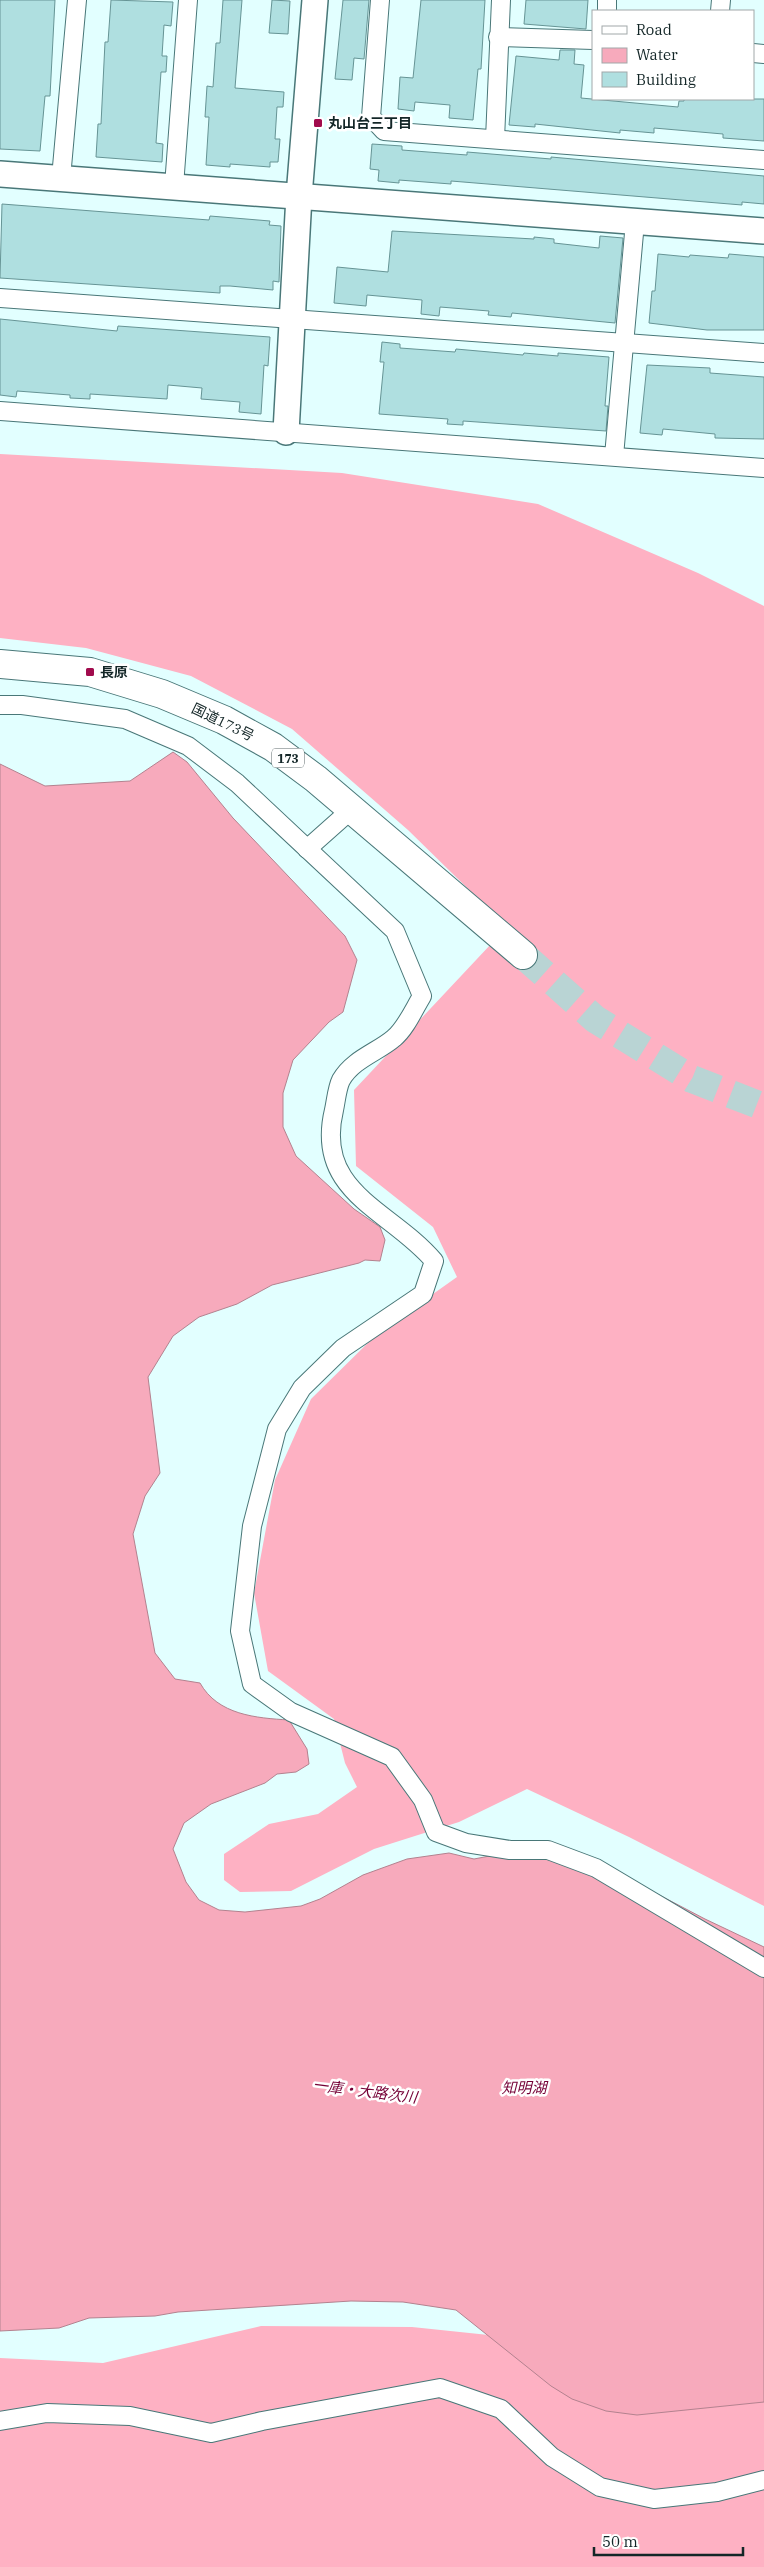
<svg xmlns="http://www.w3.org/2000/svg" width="764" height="2567" viewBox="0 0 764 2567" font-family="'IBM Plex Serif','Noto Sans JP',serif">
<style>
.forest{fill:#feb1c3}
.water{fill:#f7aabc;stroke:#b3828f}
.building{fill:#afdfe0;stroke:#669495}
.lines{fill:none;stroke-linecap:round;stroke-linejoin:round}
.highway-tunnel{stroke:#b9d4d4;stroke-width:28;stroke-dasharray:28 14;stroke-linecap:butt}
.street-casing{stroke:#497778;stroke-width:20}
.secondary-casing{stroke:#497778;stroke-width:28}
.highway-casing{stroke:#497778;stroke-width:30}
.street{stroke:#fff;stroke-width:18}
.secondary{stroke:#fff;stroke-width:25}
.highway{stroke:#fff;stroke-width:28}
.poi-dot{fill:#a10b4d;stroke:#fff;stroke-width:2}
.labels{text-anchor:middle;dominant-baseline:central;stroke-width:5;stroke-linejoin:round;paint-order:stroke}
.shield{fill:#fff;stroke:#5a6768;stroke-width:1}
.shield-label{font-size:12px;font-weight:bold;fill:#132627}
.poi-label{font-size:14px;font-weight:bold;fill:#132627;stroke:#fff;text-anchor:start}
.street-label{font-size:14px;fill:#132627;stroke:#fff}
.water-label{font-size:15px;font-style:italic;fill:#750136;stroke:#fff}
</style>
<rect width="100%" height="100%" fill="#e2ffff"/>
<g class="forest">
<path d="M0,454L342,473L538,504L698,573L764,606V1906L629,1837L527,1789L459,1822L374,1849L291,1891L240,1892L224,1880V1854L269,1824L318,1814L357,1787L345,1763L334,1719L268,1671L254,1593L275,1480L311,1399L378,1333L457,1277L433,1227L356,1166L354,1090L507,927L408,830L292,729L191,676L86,648L0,638Z"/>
<path d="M261,2326L412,2327L526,2339L764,2400V2567H0V2358L103,2363Z"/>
</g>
<path class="water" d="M173,752L187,762L233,818L345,936L357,960L343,1012L329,1022L293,1060L283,1093V1127L296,1156L354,1209L380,1227L385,1240L380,1261L365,1260L359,1263L272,1285L237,1304L199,1317L173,1336L148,1377L160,1473L145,1496L133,1534L155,1653L175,1679L200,1683C218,1715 256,1718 289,1720L307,1749L309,1764L296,1772L277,1774L265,1783L211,1804L184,1823L173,1849L186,1882L199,1900L219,1910L245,1912L301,1906L320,1899L363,1875L407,1859L449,1853L474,1859L547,1845L579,1853L705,1919L764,1947V2402L637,2415L606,2411L572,2399L551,2386L456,2310L403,2302L351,2301L178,2312L155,2316L89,2318L59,2328L0,2331V764L45,786L130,781Z"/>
<g class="building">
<path d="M0,0H55L50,96H45L40,151L0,149Z"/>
<path d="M111,0L173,2L171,26L164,25L162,56H167L166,72H161L156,143L163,144L162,162L96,157L98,124H101L105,42H108Z"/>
<path d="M223,0H242L235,88L284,92L283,107H277L275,139H280L278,162H270V167L230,164V167L206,165L209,117H205L207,86L213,87L216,43H220Z"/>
<path d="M272,0L290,1L288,34L269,33Z"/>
<path d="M343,0H369L364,59L354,58L352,80L335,79Z"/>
<path d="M421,0H485L481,69H478L473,120L449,118L450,105L415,102L414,111L398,109L400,77L413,78Z"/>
<path d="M526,0H588L586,29L524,24Z"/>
<path d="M560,50H575L574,64L584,65L581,98L678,107L679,101H684V99H764V141L723,138V134L654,128V133L620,130V133L535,124V127L509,125L516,56L559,60Z"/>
<path d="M372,144L402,146V150L467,155V152L551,159V157L764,176V204L742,202V205L451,181V184L399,180V183L378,181L379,170L370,169Z"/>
<path d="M2,204L209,220L210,216L270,221L269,225L281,226L279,282L273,281V290L230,286H220V293L0,278Z"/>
<path d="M392,231L534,239V237L554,239V243L599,248L600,236L623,238L615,323L512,313L511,317L488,315L489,311L440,307L439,316L421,314L422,300L367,295L366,306L334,303L337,267L388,272Z"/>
<path d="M658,254L689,257L690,255L728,258L729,254L764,257V330H707L649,323L652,291H655Z"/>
<path d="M0,319L117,331L118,326L270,337L268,366L264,365L261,414L239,412L240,402L201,399L202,388L168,385L167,399L90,394V399L70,398V395L17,391L16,397L0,395Z"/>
<path d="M382,342L400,344V348L455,352L456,349L523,355L524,353L558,356V353L609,357L605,406H608L606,431L463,421V425L447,424L448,419L379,414L384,362H380Z"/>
<path d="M647,365L710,368V373L764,377V439L715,438V434L663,429L662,435L640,433Z"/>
</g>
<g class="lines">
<path class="highway-tunnel" d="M523,955L595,1019L692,1079L764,1107"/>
<defs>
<g id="street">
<path d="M380,0L371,117L384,131L764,160"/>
<path d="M607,11V0"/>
<path d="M720,11L721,0"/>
<path d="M498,37L593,40"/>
<path d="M753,53L764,54"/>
<path d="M495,139L501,0"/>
<path d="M61,178L77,0"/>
<path d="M174,186L188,0"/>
<path d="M0,298L764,353"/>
<path d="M0,411L764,468"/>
<path d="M614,456L635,222"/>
<path d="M0,705H22L125,719L188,746L237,783L395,931L422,996C414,1009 406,1028 394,1038C378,1052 353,1059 341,1080C337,1088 336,1101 334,1110C314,1193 391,1210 434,1261L423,1294L343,1348L302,1388L277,1429L252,1526L240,1631L252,1684L291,1712L392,1757L423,1800L436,1832L466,1843L510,1850H548L596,1868L764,1968"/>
<path d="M307,849L352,809"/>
<path d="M0,2421L47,2413L130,2416L211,2433L262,2421L440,2388L501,2409L552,2457L600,2487L654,2499L717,2492L764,2480"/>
</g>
<g id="secondary">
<path d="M0,174L764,231"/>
<path d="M286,432L299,196L315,0"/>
</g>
<path id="highway" d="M0,664L90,672L162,694L224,720L273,747L316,779L523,955"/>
</defs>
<use href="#street" class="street-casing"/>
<use href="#secondary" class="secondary-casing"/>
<use href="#highway" class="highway-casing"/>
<use href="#street" class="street"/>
<use href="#secondary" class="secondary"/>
<use href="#highway" class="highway"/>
</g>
<g class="poi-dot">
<rect x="313" y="118" width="10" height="10" rx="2.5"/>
<rect x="85" y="667" width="10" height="10" rx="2.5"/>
</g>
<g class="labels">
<rect class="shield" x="272" y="748.5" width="32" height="19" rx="4"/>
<g class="shield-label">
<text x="288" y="758">173</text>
</g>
<g class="poi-label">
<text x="328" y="123">丸山台三丁目</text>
<text x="100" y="672">長原</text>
</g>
<g class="street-label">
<text transform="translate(223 722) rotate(26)">国道173号</text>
</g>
<g class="water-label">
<text x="524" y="2087">知明湖</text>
<text transform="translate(365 2091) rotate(7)">一庫・大路次川</text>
</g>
</g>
<rect x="592" y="10" width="162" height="90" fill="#ffffff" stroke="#a1a8a9"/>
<rect x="602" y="26" width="25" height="8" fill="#ffffff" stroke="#a1a8a9"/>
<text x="636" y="35" font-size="15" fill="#132627">Road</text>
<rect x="602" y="48" width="25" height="15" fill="#f7aabc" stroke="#a1a8a9"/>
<text x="636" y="60" font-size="15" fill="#132627">Water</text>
<rect x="602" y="72" width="25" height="15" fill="#afdfe0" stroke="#a1a8a9"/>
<text x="636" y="85" font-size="15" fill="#132627">Building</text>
<path d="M594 2547v8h149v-8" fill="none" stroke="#132627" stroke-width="2.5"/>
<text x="602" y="2547" font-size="15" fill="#132627" stroke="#ffffff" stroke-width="4" paint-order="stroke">50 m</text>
</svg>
